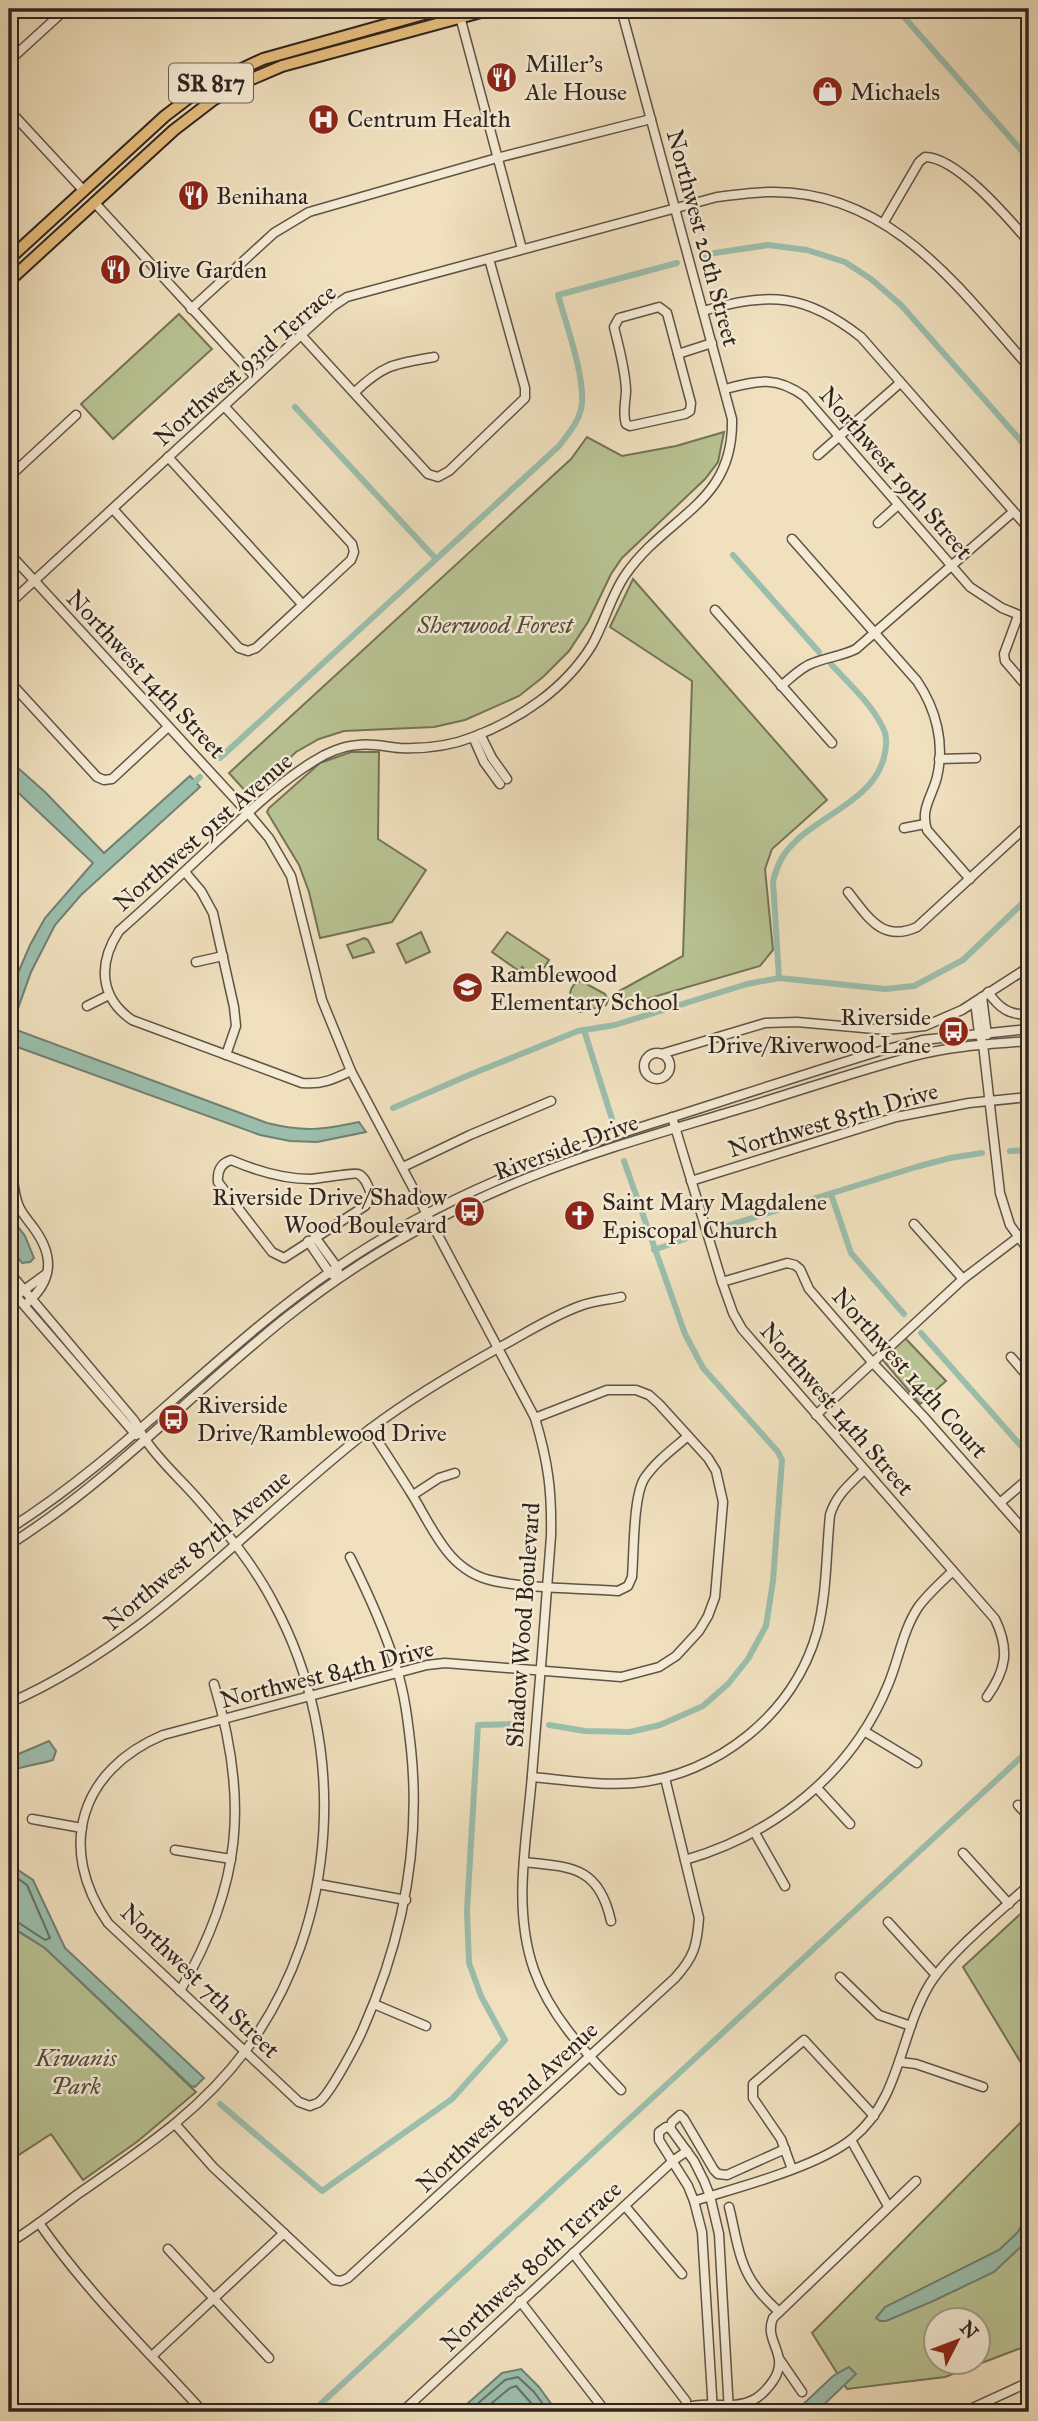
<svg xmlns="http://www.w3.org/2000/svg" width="1038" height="2421" viewBox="0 0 1038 2421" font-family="'IM FELL Great Primer',serif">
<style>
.green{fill:#b8c292;stroke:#747358;stroke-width:2;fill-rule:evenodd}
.water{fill:#9bbeac;stroke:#708074;stroke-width:2}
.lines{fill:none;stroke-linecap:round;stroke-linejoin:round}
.shore{stroke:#667166;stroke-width:2}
.canal{stroke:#9bbeac;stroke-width:6}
.minor-casing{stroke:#605347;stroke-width:11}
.major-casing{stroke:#30241f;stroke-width:14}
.minor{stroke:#f5ebd5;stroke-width:8}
.major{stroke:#e8c07f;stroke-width:10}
.labels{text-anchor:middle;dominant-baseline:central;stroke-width:5;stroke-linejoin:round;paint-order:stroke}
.shield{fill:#f5ebd5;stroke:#6b6056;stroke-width:2}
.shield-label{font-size:23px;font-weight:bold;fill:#30241f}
.poi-label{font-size:24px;fill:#30241f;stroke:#f5ebd5;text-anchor:start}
.street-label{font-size:24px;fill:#30241f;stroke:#f5ebd5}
.park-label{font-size:24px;font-style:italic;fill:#524c3c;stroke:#f5ebd5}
</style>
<rect width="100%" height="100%" fill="#f0e0be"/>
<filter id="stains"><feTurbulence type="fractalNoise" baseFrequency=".00286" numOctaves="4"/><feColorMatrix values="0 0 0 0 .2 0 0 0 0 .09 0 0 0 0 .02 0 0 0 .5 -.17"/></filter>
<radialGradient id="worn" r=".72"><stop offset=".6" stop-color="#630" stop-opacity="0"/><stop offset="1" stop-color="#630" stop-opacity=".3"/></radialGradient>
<g class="green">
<path d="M179,314L212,349L113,439L81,404Z"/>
<path d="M724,432L718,462L705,479L622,558L611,574L588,622L569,651L543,677L519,696L465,720L434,727L344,731L319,739L296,752L253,792L247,793L229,773L571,459L587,437L622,456L676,446Z"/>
<path d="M633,579L827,800L772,849L765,869L773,950L760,966L619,1007L614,994L683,956L692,681L610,627Z"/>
<path d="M351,752H379L378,839L426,870L392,922L320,938L309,892L299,865L267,812L269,808L320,763Z"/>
<path d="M421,932L430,952L406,963L397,944Z"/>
<path d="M507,932L549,960L537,979L522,967L519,971L492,952Z"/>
<path d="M364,938L368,940L374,952L353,958L347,945Z"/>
<path d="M581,981L605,994L608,1000L606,1005L581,1012L573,1010C568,999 568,984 581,981Z"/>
<path d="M905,1338L946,1381L920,1404L882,1359Z"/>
<path d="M1029,1906V2076L963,1967Z"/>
<path d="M9,1926L45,1948L196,2092L138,2141L83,2180L51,2134L14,2158L9,2149Z"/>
<path d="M1029,2114V2345L945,2377L847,2389L812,2333ZM936,2320H978V2362H936Z"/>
</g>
<g class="water">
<path d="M9,760L45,792L104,853L190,776L200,787L81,895L55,925L31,972L11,1028L267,1123C304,1132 322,1130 359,1122L366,1132L317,1142L290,1141L260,1135L9,1044V994L30,945L45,918L93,863L9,784Z"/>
<path d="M9,1215L25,1236L34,1258L30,1262L22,1263L9,1247Z"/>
<path d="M49,1741L56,1751L53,1760C38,1765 23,1765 9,1772V1758Z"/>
<path d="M9,1864L33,1880L65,1948L204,2078L195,2087L191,2086L45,1948L9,1925Z"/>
<path d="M1029,2212V2239L994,2272L931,2302L886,2321H880L876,2318L885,2307L999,2250L1018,2232Z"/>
<path d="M849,2367L856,2374L816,2412H795L833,2376Z"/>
<path d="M521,2369L539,2387L557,2412H458L502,2373Z"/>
</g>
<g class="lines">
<g class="shore">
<path d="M9,1872L27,1885L50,1938L45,1940L16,1921L9,1919"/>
<path d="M468,2412L505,2380L518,2377L534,2392L549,2412"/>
<path d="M481,2412L510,2388L516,2386L539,2412"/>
</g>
<g class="canal">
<path d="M897,9L1029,159"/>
<path d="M701,255L768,245L807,250L845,262L871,279L901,305L1029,450"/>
<path d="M295,407L436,559"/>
<path d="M733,555L819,652"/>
<path d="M220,758L559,446C569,433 581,419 582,403C584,373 566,324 558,295L677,263"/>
<path d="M190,786L200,777"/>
<path d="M779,978L773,881C776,871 779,860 786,852C813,816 873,803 884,757C887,746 888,736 882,726C870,702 848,683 831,664"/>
<path d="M584,1030L612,1119"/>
<path d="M393,1108L469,1075L578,1031L615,1025L747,984L779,978L885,989L914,986L963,960L1029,897"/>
<path d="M1010,1151L1029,1150"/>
<path d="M831,1194L851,1253L904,1314"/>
<path d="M720,1228L916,1167L950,1158L982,1153"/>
<path d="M654,1250L693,1236"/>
<path d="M921,1333L1029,1455"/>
<path d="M549,1725L585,1731L630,1732L660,1725L703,1706L728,1684L748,1659L766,1626L773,1581L782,1460L778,1452L703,1368L685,1334L624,1161"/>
<path d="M220,2104L322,2191L452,2099L505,2040L481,1996L469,1963L467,1910L478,1725L520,1724"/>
<path d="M312,2412L1029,1750"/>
</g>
<defs>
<g id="minor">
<path d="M458,9L522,249"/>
<path d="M9,61L66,9"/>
<path d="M9,110L84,191"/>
<path d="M94,202L255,377"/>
<path d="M884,222L919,162L925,157C957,157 1009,219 1029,242"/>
<path d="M659,307L667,313L691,403L690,411L685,414L630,426L626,424C622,413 626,401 626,390C625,368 619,348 614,327L619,318Z"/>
<path d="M191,309L274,233L309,212L497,158L651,119"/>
<path d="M703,311C770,292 805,293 861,337L1029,529"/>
<path d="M301,335L428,474L438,477L449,471L525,398V388L489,259"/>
<path d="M678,354L712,343"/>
<path d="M725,389C757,381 775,375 804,396L970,587L1002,608L1029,619"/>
<path d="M355,392C384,364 395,364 434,357"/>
<path d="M818,455L900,383"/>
<path d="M168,457L302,604"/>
<path d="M9,477L76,415"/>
<path d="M113,509L239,648L248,651L256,648L351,560L354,552L352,544L224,406"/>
<path d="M878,523L898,505"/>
<path d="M792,539L917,681C936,709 945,743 937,777C932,797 920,809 927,830L970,879"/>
<path d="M9,553L248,813L269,838L291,876L322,1000L351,1071L535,1418C548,1462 552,1490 551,1536C545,1616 539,1695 532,1775C527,1840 512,1907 534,1970C551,2018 587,2054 621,2090"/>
<path d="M9,604L301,335L332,307L347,297L717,197C735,195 752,192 770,192C890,190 958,287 1029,367"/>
<path d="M715,610L832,743"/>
<path d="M1018,616L1004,654L1005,661L1029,689"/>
<path d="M9,681L97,777L104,780L112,779L168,727"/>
<path d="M781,686C791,678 801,667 813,663C828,657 842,656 856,649L1013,512"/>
<path d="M480,734L492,758L507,779"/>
<path d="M473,737L484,762L500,784"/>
<path d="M939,759L976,758"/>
<path d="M904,828L925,824"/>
<path d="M185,872L201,891L213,913L234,1007L236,1026L226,1055"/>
<path d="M848,892C868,917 882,943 917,927L1029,824"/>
<path d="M196,962L223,956"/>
<path d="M988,992C999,1008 1010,1016 1029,1014"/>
<path d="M982,997L987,1035"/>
<path d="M975,1002L979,1033L983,1044L1000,1193L1010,1225L1029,1251"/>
<path d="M87,1006L109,995"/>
<circle cx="657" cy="1066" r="13"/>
<path d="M661,1054L765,1023L797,1022L886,1030L925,1026L962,1010L1029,967"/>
<path d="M351,1071C334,1079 322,1085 302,1083L132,1020C99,997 98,963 119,931C152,902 184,872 216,842C247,814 278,783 314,761C326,753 343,746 358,745C372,743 387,747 400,748C424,749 450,746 473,737C520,719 565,689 592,645C605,622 611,595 626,574C668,514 734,504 732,419L621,9"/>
<path d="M672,1117L722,1282L733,1313L742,1329L995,1619C1010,1650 1006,1670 987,1697"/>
<path d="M231,1160C257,1171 283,1179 310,1179C319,1179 354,1172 358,1174C366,1177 369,1189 372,1196L365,1206L284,1258L272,1252L218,1182C217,1171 221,1163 231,1160Z"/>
<path d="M9,1162C14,1176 13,1191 18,1204C21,1213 28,1220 33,1227C54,1255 54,1279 28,1302"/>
<path d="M403,1167L470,1135L551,1101"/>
<path d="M691,1181L896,1117L969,1103L1029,1097"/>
<path d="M914,1224L963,1279"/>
<path d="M315,1237L337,1267L338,1272"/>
<path d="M308,1241L329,1272L333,1275"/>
<path d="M9,1272L133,1419C139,1427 141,1435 147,1442C161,1462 180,1479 196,1497C225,1530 254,1565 274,1604C349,1743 340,1923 246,2050C199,2113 141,2150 78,2194C55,2211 33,2229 9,2243"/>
<path d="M722,1282L787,1263L795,1265L800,1269L809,1289L873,1363L923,1416L1029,1536"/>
<path d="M9,1288L136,1435"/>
<path d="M20,1293L46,1274"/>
<path d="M1011,1357L1029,1378"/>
<path d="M816,1415L963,1279L1029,1229"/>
<path d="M370,1429C384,1451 398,1472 411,1493C433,1528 448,1572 494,1581C533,1589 578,1588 618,1591L628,1586L632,1577C634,1553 633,1498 644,1479C655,1462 673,1449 688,1436"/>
<path d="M413,1495L439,1478L455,1473"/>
<path d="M1001,1502L1029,1478"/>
<path d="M9,1529C127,1455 220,1346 336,1268C438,1198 555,1153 673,1117C742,1095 811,1072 880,1051L922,1040L1029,1029"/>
<path d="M9,1545C111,1481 194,1390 288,1316C360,1259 444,1211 530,1177C600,1149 674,1129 746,1107C802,1090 857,1071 914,1056C951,1046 991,1044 1029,1041"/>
<path d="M350,1557C368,1593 385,1630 397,1670C405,1695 408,1723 411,1749C421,1846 403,1939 363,2029C357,2043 330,2094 319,2102C319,2103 311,2105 310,2106L299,2102L108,1923C56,1848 80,1770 163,1735L427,1665L445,1663L621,1677L659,1667L676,1656L699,1631L708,1616L715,1597L723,1502L716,1471L708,1458L659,1404L649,1395L636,1390H607L535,1418"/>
<path d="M9,1703C151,1641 250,1522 370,1429C411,1398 455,1372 500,1347C526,1333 552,1316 580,1306C593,1301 608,1300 621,1297"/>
<path d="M864,1731L917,1763"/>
<path d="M532,1777C566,1780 600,1786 634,1783C717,1775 794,1714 817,1632C827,1594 826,1554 830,1515C836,1495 849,1485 864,1470"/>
<path d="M817,1788L850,1824"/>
<path d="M1018,1805L1029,1817"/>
<path d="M32,1819L82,1828"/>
<path d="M755,1833L785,1886"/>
<path d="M175,1850L231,1859"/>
<path d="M963,1853L1009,1904"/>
<path d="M685,1860C775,1834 852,1773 888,1685C899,1659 903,1629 919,1606C929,1593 941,1582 953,1571"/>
<path d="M524,1862C573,1867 599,1867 611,1921"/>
<path d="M318,1884L406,1900"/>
<path d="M888,1922L936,1975"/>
<path d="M840,1977L879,2015L911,2026"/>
<path d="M180,1991C242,1885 249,1800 214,1684"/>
<path d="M374,2004L426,2026"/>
<path d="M900,2062L916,2064L983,2087"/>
<path d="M176,2125L213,2167L334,2280L341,2281L348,2278L675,1978C694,1957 697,1946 699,1918L665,1778"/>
<path d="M670,2128L672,2122L680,2115L684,2119L714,2170L718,2174L727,2175L785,2149"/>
<path d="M851,2140L888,2206"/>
<path d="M792,2169L781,2139L753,2098V2084L804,2040L874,2116"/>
<path d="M694,2201C739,2187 818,2167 853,2138C900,2099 899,2038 928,1987C947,1954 1000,1912 1029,1885"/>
<path d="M625,2206L682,2274"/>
<path d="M729,2207C736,2234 738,2264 756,2287C762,2296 771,2304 779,2312"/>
<path d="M39,2223C87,2292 147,2350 203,2412"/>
<path d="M168,2249L269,2358"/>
<path d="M573,2253L686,2401V2406"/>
<path d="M520,2301L606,2412"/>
<path d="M152,2356L284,2233"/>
<path d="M780,2360L802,2392"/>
<path d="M402,2412L674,2160L687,2151"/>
<path d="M678,2412C698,2397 730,2412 753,2400C761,2396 768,2388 773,2381C791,2354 763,2342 773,2318L916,2181"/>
<path d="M713,2412L702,2232L694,2201L688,2186L659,2140V2132L666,2127L670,2128L694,2161L704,2181L710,2196L719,2234L729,2412"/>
<path d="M964,2412L1029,2382"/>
</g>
<g id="major">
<path d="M9,259L165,116L203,87L263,59L442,9"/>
<path d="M9,281L174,130L213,100L240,84L282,66L492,9"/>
</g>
</defs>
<use href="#minor" class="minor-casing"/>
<use href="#major" class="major-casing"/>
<use href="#minor" class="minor"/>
<use href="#major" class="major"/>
</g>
<defs>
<symbol id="restaurant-disc" viewBox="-11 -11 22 22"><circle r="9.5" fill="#8f2418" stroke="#f5ebd5"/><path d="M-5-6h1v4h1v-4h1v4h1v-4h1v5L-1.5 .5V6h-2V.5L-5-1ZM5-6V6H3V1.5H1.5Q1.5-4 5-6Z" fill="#fff"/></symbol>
<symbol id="shop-disc" viewBox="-11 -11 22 22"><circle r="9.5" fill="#8f2418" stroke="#f5ebd5"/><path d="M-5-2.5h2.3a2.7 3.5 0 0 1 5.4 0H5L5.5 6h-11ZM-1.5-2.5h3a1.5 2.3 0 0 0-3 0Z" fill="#fff"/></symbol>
<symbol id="hospital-disc" viewBox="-11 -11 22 22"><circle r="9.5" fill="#8f2418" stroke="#f5ebd5"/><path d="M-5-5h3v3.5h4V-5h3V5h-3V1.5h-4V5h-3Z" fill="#fff"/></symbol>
<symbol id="school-disc" viewBox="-11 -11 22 22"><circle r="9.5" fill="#8f2418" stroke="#f5ebd5"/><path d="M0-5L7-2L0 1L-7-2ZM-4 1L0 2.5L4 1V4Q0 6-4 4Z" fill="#fff"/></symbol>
<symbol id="bus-disc" viewBox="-11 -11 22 22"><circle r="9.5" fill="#8f2418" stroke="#f5ebd5"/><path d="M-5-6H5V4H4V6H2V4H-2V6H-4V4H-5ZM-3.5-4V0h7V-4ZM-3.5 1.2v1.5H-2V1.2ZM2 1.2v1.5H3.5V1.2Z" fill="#fff"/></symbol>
<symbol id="church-disc" viewBox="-11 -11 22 22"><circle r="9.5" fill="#8f2418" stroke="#f5ebd5"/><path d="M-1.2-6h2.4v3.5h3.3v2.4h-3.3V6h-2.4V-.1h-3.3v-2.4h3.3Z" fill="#fff"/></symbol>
</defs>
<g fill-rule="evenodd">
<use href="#restaurant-disc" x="484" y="60" width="35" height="35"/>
<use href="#shop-disc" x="810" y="74" width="35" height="35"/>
<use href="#hospital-disc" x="306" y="102" width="35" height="35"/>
<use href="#restaurant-disc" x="176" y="178" width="35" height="35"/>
<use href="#restaurant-disc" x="98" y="252" width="35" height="35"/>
<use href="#school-disc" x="450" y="970" width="35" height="35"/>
<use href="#bus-disc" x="936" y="1014" width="35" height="35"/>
<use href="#bus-disc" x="452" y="1194" width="35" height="35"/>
<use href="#church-disc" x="562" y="1198" width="35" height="35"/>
<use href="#bus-disc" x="156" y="1402" width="35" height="35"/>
</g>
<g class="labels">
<rect class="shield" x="169" y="63.5" width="84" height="39" rx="5"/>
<g class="shield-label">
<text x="211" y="83">SR 817</text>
</g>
<g class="poi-label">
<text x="525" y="64">Miller's<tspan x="525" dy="28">Ale House</tspan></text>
<text x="850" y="92">Michaels</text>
<text x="347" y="119">Centrum Health</text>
<text x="216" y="196">Benihana</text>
<text x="138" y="270">Olive Garden</text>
<text x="490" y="974">Ramblewood<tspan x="490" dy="28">Elementary School</tspan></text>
<text x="931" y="1017" text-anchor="end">Riverside<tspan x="931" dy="28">Drive/Riverwood Lane</tspan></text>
<text x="447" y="1197" text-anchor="end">Riverside Drive/Shadow<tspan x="447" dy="28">Wood Boulevard</tspan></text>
<text x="602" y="1202">Saint Mary Magdalene<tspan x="602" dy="28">Episcopal Church</tspan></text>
<text x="197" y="1405">Riverside<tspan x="197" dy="28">Drive/Ramblewood Drive</tspan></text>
</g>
<g class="street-label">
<text transform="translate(703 238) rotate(75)">Northwest 20th Street</text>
<text transform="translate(245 365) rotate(-41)">Northwest 93rd Terrace</text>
<text transform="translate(896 473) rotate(49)">Northwest 19th Street</text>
<text transform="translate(146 674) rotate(47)">Northwest 14th Street</text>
<text transform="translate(203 832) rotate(-41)">Northwest 91st Avenue</text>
<text transform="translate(833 1120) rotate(-16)">Northwest 85th Drive</text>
<text transform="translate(566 1147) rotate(-20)">Riverside Drive</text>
<text transform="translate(910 1373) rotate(48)">Northwest 14th Court</text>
<text transform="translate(837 1409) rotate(49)">Northwest 14th Street</text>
<text transform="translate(197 1550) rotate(-40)">Northwest 87th Avenue</text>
<text transform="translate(523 1625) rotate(-86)">Shadow Wood Boulevard</text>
<text transform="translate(327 1674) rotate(-14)">Northwest 84th Drive</text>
<text transform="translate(200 1981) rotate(44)">Northwest 7th Street</text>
<text transform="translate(507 2107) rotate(-43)">Northwest 82nd Avenue</text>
<text transform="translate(531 2266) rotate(-43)">Northwest 80th Terrace</text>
</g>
<g class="park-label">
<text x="495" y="625">Sherwood Forest</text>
<text x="76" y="2058">Kiwanis<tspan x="76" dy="28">Park</tspan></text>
</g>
</g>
<rect width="1038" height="2421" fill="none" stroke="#f0e0be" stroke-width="35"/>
<rect x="10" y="10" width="1017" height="2400" fill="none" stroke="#30241f" stroke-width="3.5"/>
<rect x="18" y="18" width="1003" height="2386" fill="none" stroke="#30241f" stroke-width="2"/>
<g transform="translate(957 2341) rotate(48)"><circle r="33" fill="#f5ebd5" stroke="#a69b8c" stroke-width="2"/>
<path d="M0-5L12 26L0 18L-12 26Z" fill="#8f2418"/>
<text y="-10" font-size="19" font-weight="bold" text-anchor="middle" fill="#30241f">N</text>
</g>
<rect width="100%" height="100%" filter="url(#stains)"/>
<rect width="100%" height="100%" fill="url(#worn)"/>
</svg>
